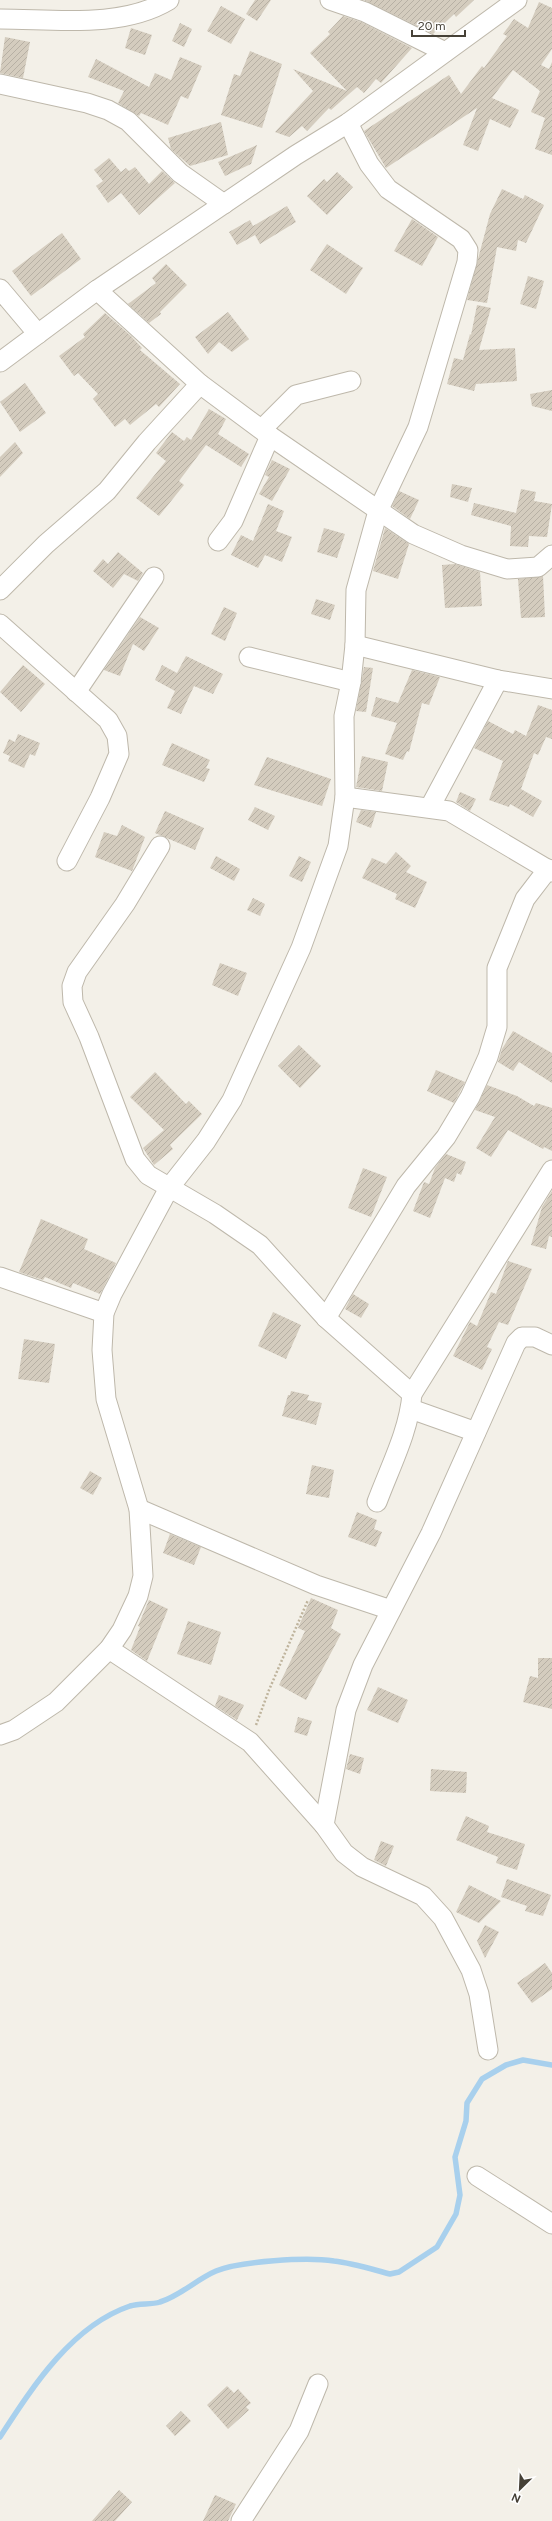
<svg xmlns="http://www.w3.org/2000/svg" width="552" height="2521" viewBox="0 0 552 2521" font-family="Figtree,sans-serif">
<style>
.lines{fill:none;stroke-linecap:round;stroke-linejoin:round}
.stream{stroke:#a8d0ed;stroke-width:5.5}
.building{fill:url(#building-hatch)}
.minor-casing{stroke:#beb8ab;stroke-width:21}
.path{stroke:#bfb49d;stroke-width:2.5;stroke-dasharray:2 2;stroke-linecap:butt}
.minor{stroke:#fff;stroke-width:19}
</style>
<defs>
<pattern id="building-hatch" width="6" height="6" patternUnits="userSpaceOnUse"><rect width="6" height="6" fill="#d4ccbe"/><path d="M-1 1l2-2M0 6l6-6M5 7l2-2" fill="none" stroke="#b7b0a4"/></pattern>
</defs>
<rect width="100%" height="100%" fill="#f3f0e8"/>
<g class="lines">
<path class="stream" d="M0,2437C32,2388 71,2326 130,2306C140,2303 151,2305 160,2302C180,2296 197,2279 216,2271C240,2261 307,2257 334,2261C352,2263 371,2269 390,2274L399,2272L437,2247L456,2214L460,2195L455,2157L466,2121L467,2103L482,2079L506,2065L523,2060L552,2065"/>
</g>
<g class="building">
<path d="M255,0H271L257,21L246,14Z"/>
<path d="M364,0H474L456,17L454,14L433,34Z"/>
<path d="M539,2L552,8V49L541,65L549,69L552,62V155L535,149L545,118L531,112L540,91L513,70L492,98L519,110L510,128L490,119L478,151L463,145L477,108L386,168L364,131L449,75L461,94L482,66L484,68L507,36L503,34L514,19L528,28Z"/>
<path d="M221,6L245,19L231,44L207,31Z"/>
<path d="M343,16L361,22L412,48L381,83L376,79L364,93L357,87L331,110L329,108L307,131L302,126L289,137L275,132L313,91L293,69L347,91L310,53L330,34L328,32Z"/>
<path d="M180,23L192,29L184,47L172,41Z"/>
<path d="M131,28L152,35L145,55L125,48Z"/>
<path d="M5,37L30,42L23,78L0,73Z"/>
<path d="M250,51L282,64L262,128L221,115L234,74L240,76Z"/>
<path d="M180,57L202,66L188,99L181,96L168,125L141,113L139,116L118,103L124,91L88,77L96,59L149,87L155,73L171,80Z"/>
<path d="M221,122L228,155L190,166L171,149L168,138Z"/>
<path d="M257,145L251,164L225,176L218,162Z"/>
<path d="M109,158L121,172L126,168L129,171L135,167L149,184L162,171L175,183L139,215L121,193L108,203L96,186L103,181L94,170Z"/>
<path d="M337,172L353,187L327,215L307,196L324,179L327,182Z"/>
<path d="M502,189L523,199L525,195L544,205L526,243L518,240L516,251L497,247L487,303L467,300L490,214Z"/>
<path d="M287,206L296,222L260,244L255,235L237,245L229,232L250,220L253,226Z"/>
<path d="M412,219L438,237L422,266L394,251Z"/>
<path d="M62,233L81,259L31,296L12,271Z"/>
<path d="M327,244L363,268L346,294L310,270Z"/>
<path d="M166,264L187,285L160,312L161,314L149,323L128,304L156,283L152,278Z"/>
<path d="M528,276L544,281L536,309L520,304Z"/>
<path d="M477,305L491,308L479,350L515,348L517,381L476,384L474,391L447,384L454,358L463,360L470,334L471,335Z"/>
<path d="M228,312L249,339L232,352L219,342L208,354L195,337Z"/>
<path d="M105,313L131,336L142,348L140,350L180,384L159,407L156,404L130,425L125,419L115,427L93,399L98,394L78,373L74,376L59,356L85,337L83,334Z"/>
<path d="M25,383L46,413L20,432L0,402Z"/>
<path d="M552,390V411L532,406L530,394Z"/>
<path d="M209,409L226,419L218,434L249,454L241,467L206,445L179,481L184,485L159,516L136,498L166,461L156,453L172,432L184,441L187,437L191,440Z"/>
<path d="M15,442L23,453L0,477V457Z"/>
<path d="M272,460L290,469L272,501L259,494L269,477L265,475Z"/>
<path d="M452,484L472,488L468,502L450,497Z"/>
<path d="M521,489L536,492L534,501L552,504L547,537L529,536L528,547L510,546L511,526L471,515L474,503L516,513Z"/>
<path d="M399,491L419,500L410,519L392,506Z"/>
<path d="M268,504L284,511L276,531L292,537L282,562L265,555L258,568L231,555L241,535L253,541Z"/>
<path d="M324,528L345,534L337,558L317,552Z"/>
<path d="M385,528L409,544L398,579L373,571Z"/>
<path d="M118,552L143,573L138,581L124,574L113,588L93,571L103,559L108,564Z"/>
<path d="M455,564L480,572L482,606L445,608L442,565Z"/>
<path d="M543,576L545,617L521,618L518,579Z"/>
<path d="M316,599L335,605L330,620L311,614Z"/>
<path d="M224,607L237,613L225,641L211,634Z"/>
<path d="M140,617L159,628L144,651L133,644L120,676L104,670Z"/>
<path d="M186,656L223,674L213,694L194,686L181,714L167,708L175,691L155,680L162,665L177,673Z"/>
<path d="M23,665L45,684L21,712L0,692Z"/>
<path d="M364,667L373,668L366,712L356,711Z"/>
<path d="M412,670L440,677L429,705L422,703L409,752L407,751L403,760L385,754L397,723L371,716L376,697L398,703Z"/>
<path d="M538,705L552,710V739L546,737L538,755L534,753L521,789L542,801L533,817L510,804L509,807L489,800L503,761L474,748L488,721L513,734L515,730L526,736Z"/>
<path d="M18,734L40,743L35,756L30,754L24,768L8,761L10,756L3,753L9,739L15,742Z"/>
<path d="M172,743L210,760L206,768L210,769L204,782L162,765Z"/>
<path d="M362,756L388,762L382,791L356,787Z"/>
<path d="M267,757L331,779L322,806L254,785Z"/>
<path d="M460,792L476,799L470,811L456,802Z"/>
<path d="M255,807L275,816L268,830L248,820Z"/>
<path d="M361,810L376,812L371,828L356,822Z"/>
<path d="M165,811L204,828L195,850L155,833Z"/>
<path d="M122,825L145,837L132,871L95,857L104,832L117,836Z"/>
<path d="M396,852L411,866L406,872L427,882L415,908L395,899L397,894L362,878L372,858L386,864Z"/>
<path d="M216,856L240,869L234,881L210,868Z"/>
<path d="M299,856L311,862L302,882L289,876Z"/>
<path d="M253,898L265,904L260,916L247,910Z"/>
<path d="M220,963L247,973L238,996L212,985Z"/>
<path d="M513,1031L552,1053V1083L519,1062L513,1071L498,1062L502,1049Z"/>
<path d="M299,1045L321,1066L300,1088L278,1066Z"/>
<path d="M436,1070L465,1082L454,1103L427,1091Z"/>
<path d="M155,1072L186,1104L189,1101L202,1114L170,1145L173,1149L154,1165L143,1148L164,1130L130,1097Z"/>
<path d="M487,1085L517,1096L534,1106L536,1103L552,1108V1151L544,1147L543,1149L508,1130L491,1157L476,1148L495,1117L475,1110Z"/>
<path d="M446,1154L466,1162L461,1175L457,1173L454,1182L445,1178L430,1218L413,1211L424,1182L429,1184L435,1168Z"/>
<path d="M363,1168L387,1177L371,1217L348,1208Z"/>
<path d="M552,1191V1237L549,1236L546,1249L531,1245L542,1207Z"/>
<path d="M41,1219L88,1239L84,1249L116,1263L100,1294L73,1283L71,1288L45,1277L43,1280L19,1272Z"/>
<path d="M508,1261L532,1269L508,1325L499,1322L487,1347L492,1349L482,1370L453,1356L470,1322L477,1326L491,1292L496,1294Z"/>
<path d="M353,1294L369,1304L361,1318L345,1309Z"/>
<path d="M273,1312L301,1325L286,1359L258,1346Z"/>
<path d="M24,1339L55,1344L49,1383L18,1379Z"/>
<path d="M291,1391L309,1395L307,1400L322,1403L316,1425L282,1416L288,1395H290Z"/>
<path d="M312,1465L334,1470L329,1498L306,1494Z"/>
<path d="M90,1471L102,1478L93,1495L80,1488Z"/>
<path d="M357,1512L377,1520L374,1529L382,1532L376,1547L348,1537Z"/>
<path d="M170,1534L201,1547L194,1565L163,1553Z"/>
<path d="M311,1598L338,1610L331,1628L341,1634L306,1700L279,1685L305,1631L298,1628Z"/>
<path d="M149,1600L168,1609L147,1661L131,1650L140,1627L138,1626Z"/>
<path d="M188,1621L221,1632L211,1665L177,1654Z"/>
<path d="M538,1658H552V1709L523,1702L530,1676L538,1678Z"/>
<path d="M378,1687L408,1700L398,1723L367,1710Z"/>
<path d="M219,1695L244,1705L237,1720L215,1706Z"/>
<path d="M298,1717L312,1721L307,1736L294,1732Z"/>
<path d="M350,1754L364,1758L360,1774L346,1769Z"/>
<path d="M431,1769L467,1772L466,1793L430,1791Z"/>
<path d="M466,1816L489,1826L487,1832L525,1844L517,1870L496,1863L498,1857L456,1840Z"/>
<path d="M381,1841L394,1846L386,1866L374,1860Z"/>
<path d="M507,1879L551,1895L543,1916L525,1911L527,1906L501,1897Z"/>
<path d="M469,1885L501,1901L479,1923L456,1912Z"/>
<path d="M485,1925L499,1932L485,1958L477,1941Z"/>
<path d="M545,1963L552,1973V1989L532,2003L517,1983Z"/>
<path d="M227,2386L234,2393L238,2389L251,2403L246,2407L249,2410L228,2429L207,2405Z"/>
<path d="M181,2411L191,2421L175,2436L166,2426Z"/>
<path d="M119,2490L132,2502L115,2521H92Z"/>
<path d="M215,2495L236,2504L228,2521H203Z"/>
</g>
<g class="lines">
<defs>
<g id="minor">
<path d="M330,0L365,12L445,52"/>
<path d="M0,19C54,19 121,29 169,0"/>
<path d="M0,84L87,103L108,110L128,121L180,173L224,204"/>
<path d="M0,289L38,334"/>
<path d="M97,290L200,384L270,436L413,534L461,555L507,569L538,567L552,555"/>
<path d="M0,362L97,290L296,155L348,123L517,0"/>
<path d="M262,429L296,395L351,381"/>
<path d="M218,541L233,521L270,436"/>
<path d="M0,590L46,544L107,491L147,442L200,384"/>
<path d="M0,624L108,720L117,736L119,754L100,798L67,861"/>
<path d="M355,645L498,680L552,689"/>
<path d="M249,657L351,682"/>
<path d="M76,692L154,577"/>
<path d="M345,797L449,811L552,872"/>
<path d="M430,807L498,680"/>
<path d="M160,846L125,904L77,972L72,986L73,1002L89,1037L135,1159L148,1175L215,1214L260,1245L326,1318L412,1394C409,1431 390,1467 377,1502"/>
<path d="M0,1277L104,1313"/>
<path d="M326,1318L406,1186L446,1137L470,1097L488,1057L497,1027V968L525,899L548,869"/>
<path d="M412,1394L552,1170"/>
<path d="M411,1409L476,1432"/>
<path d="M139,1509L316,1585L391,1610"/>
<path d="M109,1649L250,1742L324,1825L344,1853L362,1867L423,1896L443,1918L471,1970L479,1994L488,2050"/>
<path d="M0,1735L14,1730L56,1702L109,1649L122,1630L138,1596L143,1576L139,1509L106,1399L102,1350L104,1313L112,1294L169,1188L206,1141L232,1100L301,948L338,846L345,797L344,716L351,682L355,645L356,590L378,511L418,427L467,262L468,250L461,239L388,189L369,164L348,123"/>
<path d="M324,1825L346,1710L363,1665L431,1533L516,1343L522,1337H535L552,1345"/>
<path d="M477,2176L552,2224"/>
<path d="M241,2521L299,2431L318,2384"/>
</g>
</defs>
<use href="#minor" class="minor-casing"/>
<path class="path" d="M256,1725L269,1690L308,1600"/>
<use href="#minor" class="minor"/>
</g>
<g transform="translate(520 2489) rotate(204)" stroke="#ffffff" stroke-width="3" paint-order="stroke">
<path d="M0-3L7 15L0 10L-7 15Z" fill="#464137"/>
<text y="-6" font-size="11" font-weight="bold" text-anchor="middle" fill="#464137">N</text>
</g>
<path d="M412 30v6h53v-6" fill="none" stroke="#464137" stroke-width="2"/>
<text x="418" y="30" font-size="12" fill="#464137" stroke="#ffffff" stroke-width="3" paint-order="stroke">20 m</text>
</svg>
